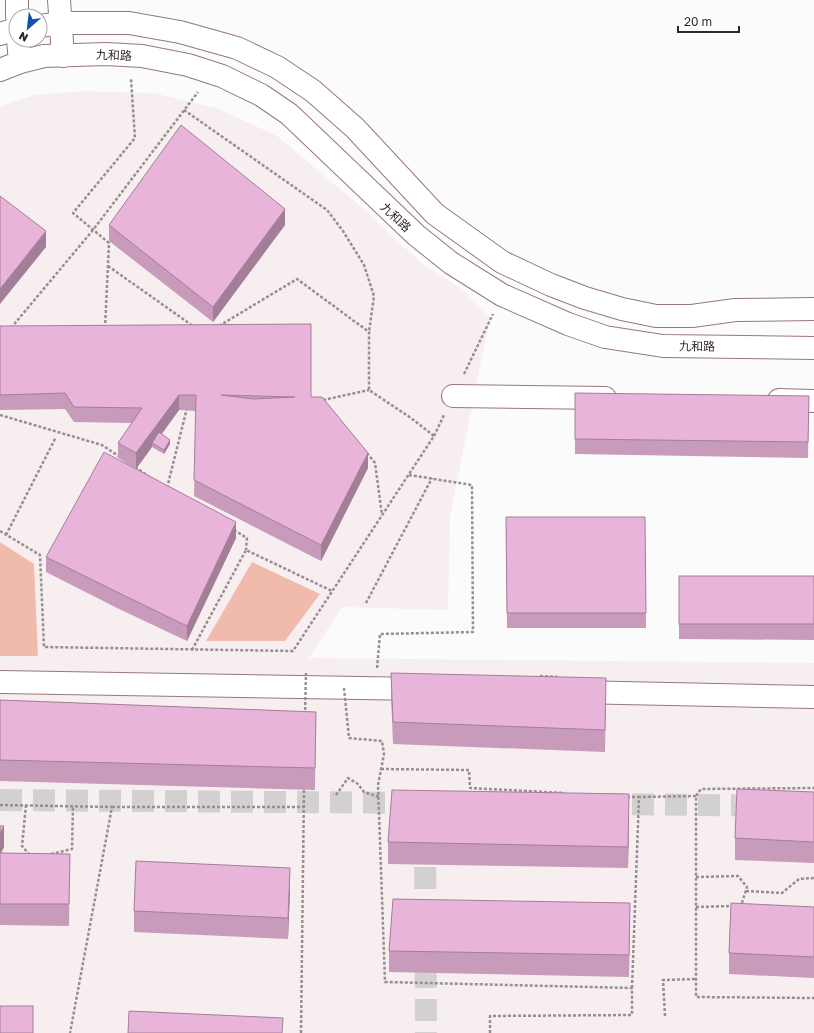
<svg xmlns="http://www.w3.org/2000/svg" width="814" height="1033" viewBox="0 0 814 1033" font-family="'Golos Text','Noto Sans SC',sans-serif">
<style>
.built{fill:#f7eef0}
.green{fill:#f0bbac}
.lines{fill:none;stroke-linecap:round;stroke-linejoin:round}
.minor-tunnel{stroke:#d3d0d1;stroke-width:22;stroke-dasharray:22 11;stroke-linecap:butt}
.minor-casing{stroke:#967781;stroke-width:24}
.path{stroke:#968f91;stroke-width:2.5;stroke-dasharray:3 2;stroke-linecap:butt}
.minor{stroke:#fff;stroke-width:22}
.path-bridge{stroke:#968f91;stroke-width:2.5;stroke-dasharray:3 2;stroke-linecap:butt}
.wall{fill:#c89bbb}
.shaded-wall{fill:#a37e99}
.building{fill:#e9b4da;stroke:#a37e99;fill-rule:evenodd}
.labels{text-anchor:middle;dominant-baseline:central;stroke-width:4;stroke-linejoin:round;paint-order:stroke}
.street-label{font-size:12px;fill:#33262a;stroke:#fff}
</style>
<rect width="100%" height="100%" fill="#fbfbfb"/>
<path class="built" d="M83,91L154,93L219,109L277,136L365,210L420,262L462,289L490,317L450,517L448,610L342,607L309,658L814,663V1033H0V656H38L34,564L0,542V106L35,95Z"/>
<g class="green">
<path d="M0,542L34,564L38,656H0Z"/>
<path d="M252,562L320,594L285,641H206Z"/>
</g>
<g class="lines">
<g class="minor-tunnel">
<path d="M0,800L421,803"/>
<path d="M599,804L814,806"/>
<path d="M425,834L426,1033"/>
</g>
<defs>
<g id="minor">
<path d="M17,0V16"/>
<path d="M59,0L63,56"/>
<path d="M40,26L61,23H129L180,32L237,48L277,67L313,91L355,128L435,214L502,262L551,285L585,298L622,309L656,316H692L735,310L814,309"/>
<path d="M0,34L16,29"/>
<path d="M18,40L20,62"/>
<path d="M0,70L20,62L44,56L106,54L142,56L188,65L222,76L261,95L289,114L416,235L451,263L502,295L568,324L605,337L663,346L814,348"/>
<path d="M453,396L605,398"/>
<path d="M779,400L814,401"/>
<path d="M0,682L421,689"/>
<path d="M575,692L814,697"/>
</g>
</defs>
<use href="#minor" class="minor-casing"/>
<g class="path">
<path d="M184,110L327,210L343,231L364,265L374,296L369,332"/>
<path d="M108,266L193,326"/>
<path d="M11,328L93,230L198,92"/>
<path d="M105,328L109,243L73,213L135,138L131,79"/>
<path d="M464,374L493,314"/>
<path d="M323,400L369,390"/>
<path d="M0,415L102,445L120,457"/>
<path d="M434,436L444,415"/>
<path d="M367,453L375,463L382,515"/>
<path d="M135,467L151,478"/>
<path d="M167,488L187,408"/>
<path d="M234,530L247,538L246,550"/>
<path d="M0,531L40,555L44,647L293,651L434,436L411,418L369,390V332L297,279L219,326"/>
<path d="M6,535L56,437"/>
<path d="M366,603L432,478"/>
<path d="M192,650L246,550L332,591"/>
<path d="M377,668L380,634L473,632L472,485L409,475"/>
<path d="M540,676L559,677"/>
<path d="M381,769L469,770L470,788L565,793"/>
<path d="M336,795L348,778L358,784L364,792L379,797"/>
<path d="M696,796L701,789L814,788"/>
<path d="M627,797H639"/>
<path d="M0,805L112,807L70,1033"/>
<path d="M26,805L22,846L30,855"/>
<path d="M112,807H304"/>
<path d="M51,854L72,849L73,806"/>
<path d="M696,877L738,876L747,887L741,906"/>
<path d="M746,891L782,893L799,879L814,878"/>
<path d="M696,907L732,906"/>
<path d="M665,1016L663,980L696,979"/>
<path d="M490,1033V1016L632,1015"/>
</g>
<use href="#minor" class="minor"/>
<g class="path-bridge">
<path d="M344,688L349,738L382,741L384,754L378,785L385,982L632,988V1015"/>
<path d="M305,715L306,673"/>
<path d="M632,988L639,797L696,796V997L814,998"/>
<path d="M301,1033L304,788"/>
</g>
</g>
<g class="wall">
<path d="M109,225H285L213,322L109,241Z"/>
<path d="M0,326L311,397L368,468L321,561L194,496L196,411L179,410L162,434L170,444L164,454L152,447L136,469L118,458V443L132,423L74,422L65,409L0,410Z"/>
<path d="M575,393L809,396L808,458L575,454Z"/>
<path d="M506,517H645L646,628H507Z"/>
<path d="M236,538L187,641L117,608L46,572V557Z"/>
<path d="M679,576H814V640L679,639Z"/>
<path d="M391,673L606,699L605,752L393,744L391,695Z"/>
<path d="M0,700L316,712L315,790L0,781Z"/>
<path d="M814,792V863L735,860V838Z"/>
<path d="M629,816L628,868L388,864V842Z"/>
<path d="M0,826L4,847L1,853L70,854L69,926L0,925Z"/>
<path d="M290,890L288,939L134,932V911Z"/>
<path d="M814,907V978L729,974V953Z"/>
<path d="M630,924L629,977L389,972V951Z"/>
</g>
<g class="shaded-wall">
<path d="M285,209V225L213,322V307Z"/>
<path d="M46,231V247L0,304V289Z"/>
<path d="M179,395V410L154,444L152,443V447L136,469V453Z"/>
<path d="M170,440V444L164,454V450Z"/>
<path d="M368,453V468L321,561V545Z"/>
<path d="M236,522V538L187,641V626Z"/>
<path d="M629,794V816L628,868V847Z"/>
<path d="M4,826V847L0,855V833Z"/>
<path d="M290,868V890L288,939V918Z"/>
</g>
<g class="building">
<path d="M181,125L285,209L213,307L109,225Z"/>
<path d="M0,196L46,231L0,289Z"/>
<path d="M311,324V397H322L368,453L321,545L194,480L196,395H179L136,453L118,443L142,408L74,407L65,393L0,395V326ZM221,395L295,397L253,399Z"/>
<path d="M575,393L809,396L808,442L575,439Z"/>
<path d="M159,432L170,440L164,450L152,443Z"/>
<path d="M104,452L236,522L187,626L117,592L46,557Z"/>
<path d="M506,517H645L646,613H507Z"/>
<rect x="679" y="576" width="135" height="48"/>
<path d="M391,673L606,678L605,730L393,722Z"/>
<path d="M0,700L316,712L315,768L0,760Z"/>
<path d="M737,789L814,792V842L735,838Z"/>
<path d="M392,790L629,794L628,847L388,842Z"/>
<path d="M0,826H4L0,833Z"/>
<path d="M0,853L70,854L69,904H0Z"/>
<path d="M136,861L290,868L288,918L134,911Z"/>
<path d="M393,899L630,903L629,955L389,951Z"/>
<path d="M731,903L814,907V957L729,953Z"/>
<rect x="0" y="1006" width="33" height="27"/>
<path d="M129,1011L283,1018L282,1033H128Z"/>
</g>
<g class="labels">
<g class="street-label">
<text transform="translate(114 55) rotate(2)">九和路</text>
<text transform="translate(396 217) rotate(43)">九和路</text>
<text transform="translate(697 346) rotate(1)">九和路</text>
</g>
</g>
<g transform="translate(28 28) rotate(208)"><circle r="19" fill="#ffffff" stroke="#ada8aa"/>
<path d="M0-3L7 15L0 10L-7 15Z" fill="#1353a3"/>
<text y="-6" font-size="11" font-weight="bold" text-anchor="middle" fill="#33262a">N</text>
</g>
<path d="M678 26v6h61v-6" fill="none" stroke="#33262a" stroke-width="2"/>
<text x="684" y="26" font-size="12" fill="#33262a" stroke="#ffffff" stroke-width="3" paint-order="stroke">20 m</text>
</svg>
